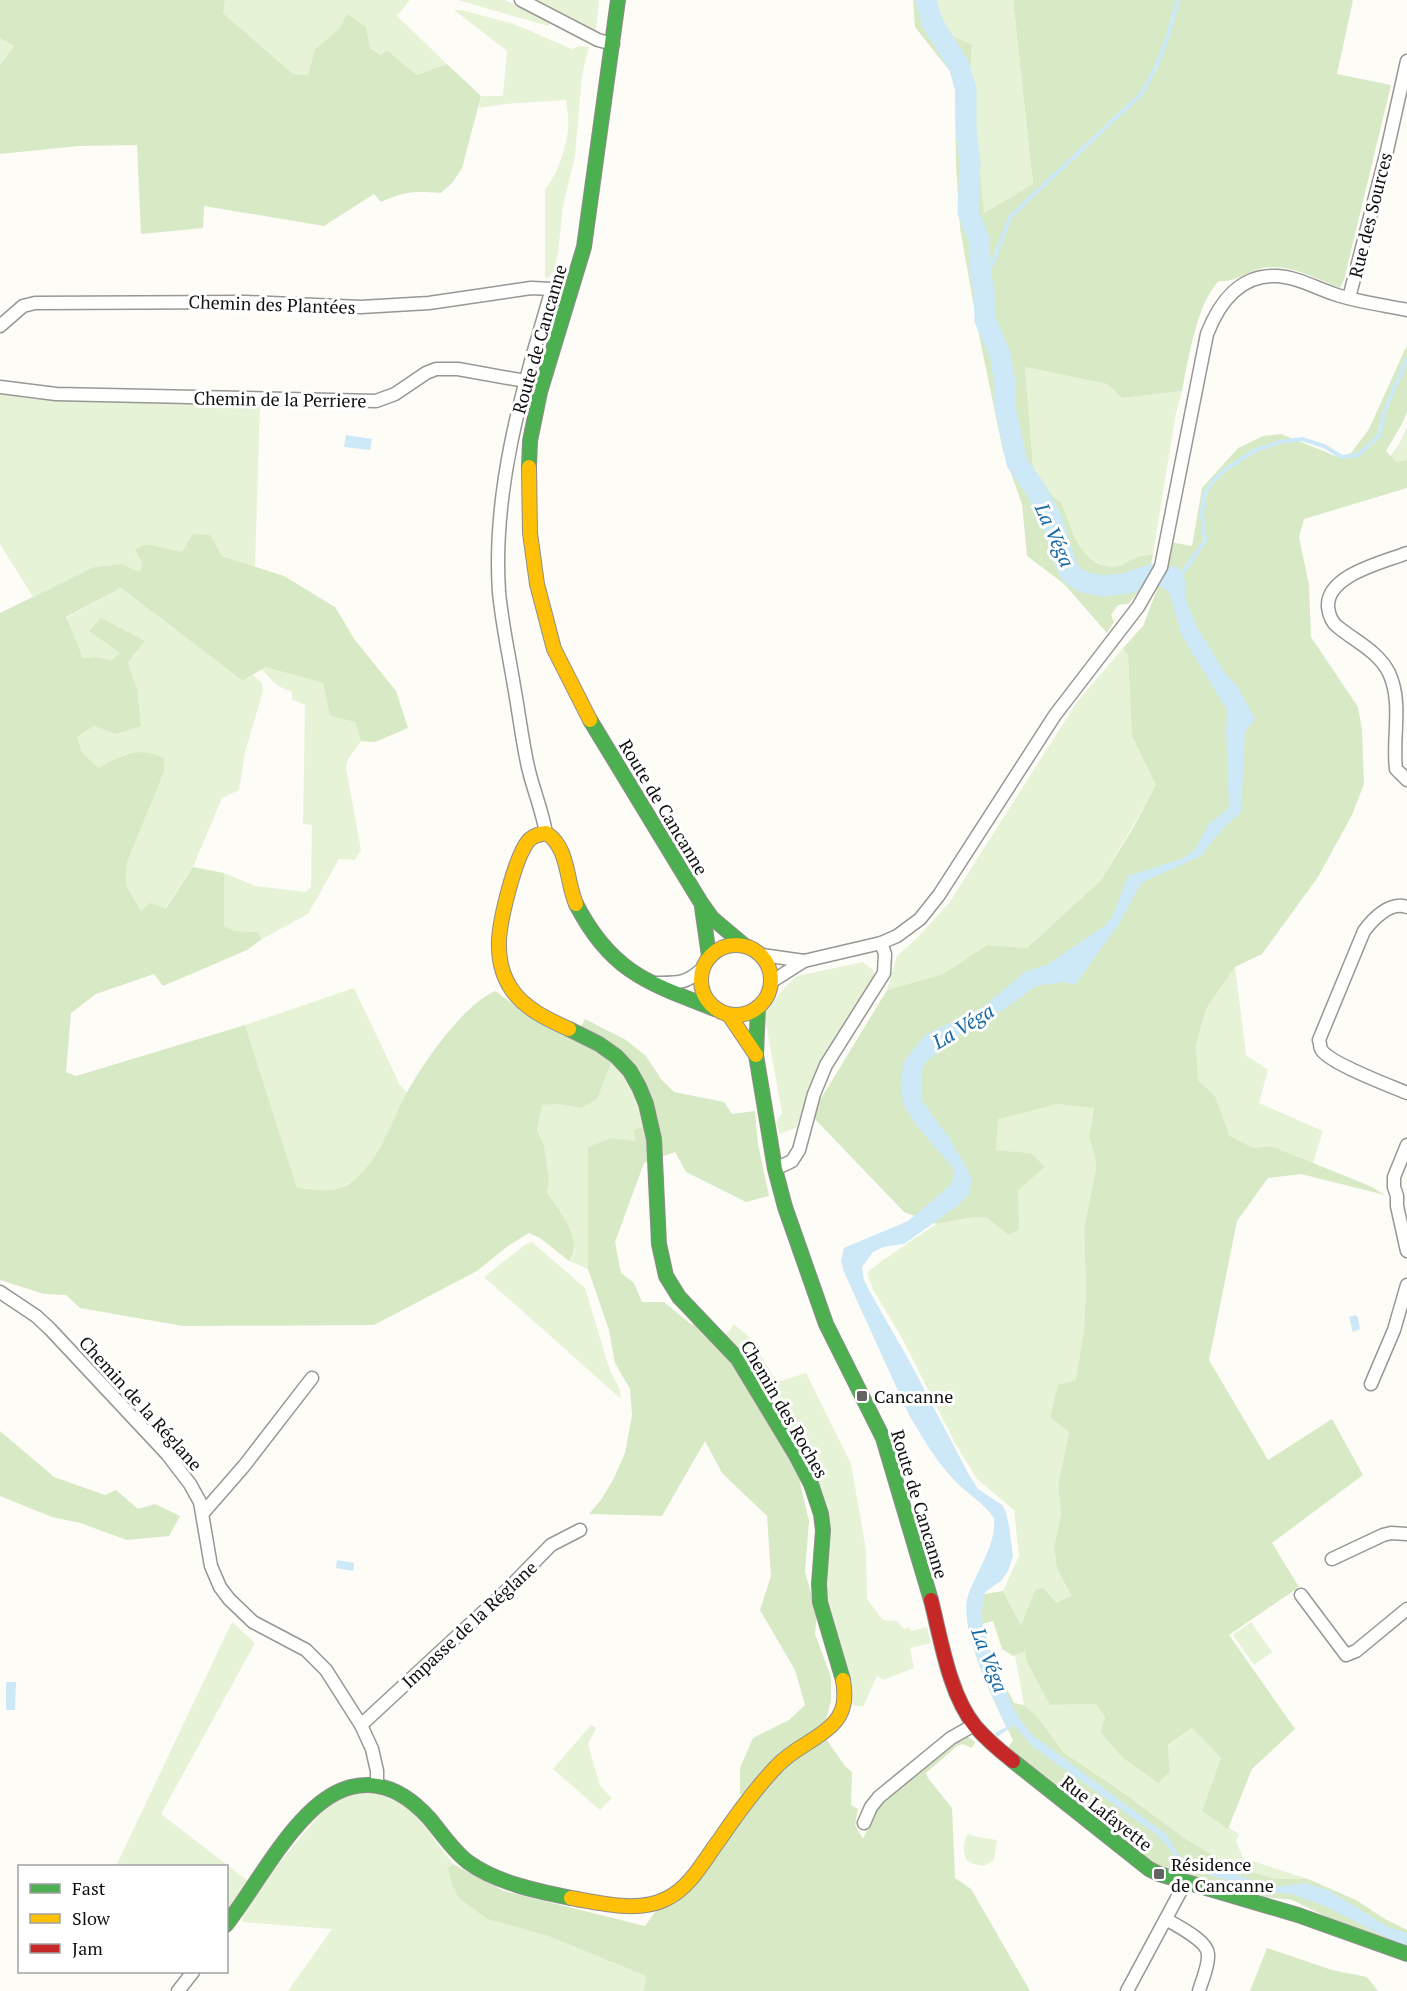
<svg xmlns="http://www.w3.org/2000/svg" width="1407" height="1991" viewBox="0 0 1407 1991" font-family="'PT Serif',serif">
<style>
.green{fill:#e7f3d7}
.forest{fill:#d8eac5}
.water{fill:#cde8f7}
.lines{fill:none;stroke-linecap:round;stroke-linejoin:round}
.stream{stroke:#cde8f7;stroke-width:4}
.river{stroke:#cde8f7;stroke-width:21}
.street-casing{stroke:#979795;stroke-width:15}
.fast-casing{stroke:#8e8d8b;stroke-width:16}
.slow-casing{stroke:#8e8d8b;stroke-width:16}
.jam-casing{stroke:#8e8d8b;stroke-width:16}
.street{stroke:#fffffe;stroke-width:12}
.fast{stroke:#4caf50;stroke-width:14}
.slow{stroke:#ffc107;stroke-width:14}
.jam{stroke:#c62828;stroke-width:14}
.poi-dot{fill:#646362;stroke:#fff;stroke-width:2}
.labels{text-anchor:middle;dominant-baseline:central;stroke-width:6;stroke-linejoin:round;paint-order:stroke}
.street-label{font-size:18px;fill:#111;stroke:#fff}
.poi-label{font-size:18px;fill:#111;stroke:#fff;text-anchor:start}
.water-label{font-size:20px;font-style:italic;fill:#1768a6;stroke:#fff}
</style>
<rect width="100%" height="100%" fill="#fdfcf7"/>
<g class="green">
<path d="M225,0H410L397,16L447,64L417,75L387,50L381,55L370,48L366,27L339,29L315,49L308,75L293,74L223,13Z"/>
<path d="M458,0H505L550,22L548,26Z"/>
<path d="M531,0H599L596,31L592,33Z"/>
<path d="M935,0H1013L1033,184L983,214L970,77L972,46L950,35Z"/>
<path d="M454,10H462L514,24L572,49L580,46L589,47L582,75L575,156L563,206L558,253L554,271L549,277L545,278V189C556,179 568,143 568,128C569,119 567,109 566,100L505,104L479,108L481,96H503L507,51Z"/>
<path d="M0,38L14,46L0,65Z"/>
<path d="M1025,367L1107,384L1122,398L1182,391L1176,413L1153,554L1135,558L1120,566H1106L1093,561L1084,554L1054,498L1033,467Z"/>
<path d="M0,394L33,399L260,405L255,567L222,556L182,553L146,544L135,551L142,563L140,572L122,564L94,567L33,597L0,544Z"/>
<path d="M1407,427V460L1396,462L1390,456L1399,444Z"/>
<path d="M121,588L243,681L253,675L262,683L263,691L245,752L239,790L222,798L193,867L165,908L141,912L126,885L127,861L164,772L125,754L98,769L82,752L77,737L94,726L115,734L137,688L128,663L139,650L120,653L111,660L95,657L82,658L66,618Z"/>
<path d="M1123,648L1128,656L1132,736L1157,785L1101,880L1027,948L987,945L943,974L887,990L897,956L918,937L949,903L1077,702Z"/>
<path d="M265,667L323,683L330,716L355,722L361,741L348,759L346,768L361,850L355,860L339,859L308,914L262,939L257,932L235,931L224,926V873L255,886L306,892L311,887L312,825L303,824L305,705L292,700V692L278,686L261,669Z"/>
<path d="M863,962L874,971V981L822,1065L796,1128L780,1134L776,1122L782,1113L764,1013L786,986L797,976Z"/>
<path d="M1235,967L1246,1055L1268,1070L1259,1103L1323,1131L1313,1163L1271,1146L1253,1148L1230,1136L1215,1096L1198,1080L1196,1045L1206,1009Z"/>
<path d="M354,988L400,1085L407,1093C390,1127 369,1189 325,1191C316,1192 306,1189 297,1189L245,1025Z"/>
<path d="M612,1060C631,1081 638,1100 645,1126L636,1141L588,1148V1269L569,1261L575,1250L565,1221L547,1192L549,1179L544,1145L537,1130L542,1105L557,1104L581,1108Z"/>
<path d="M1057,1104L1094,1107L1089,1136L1095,1157L1096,1168L1084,1230L1086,1288L1084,1330L1069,1432L1058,1483L1061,1514L1054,1547L1057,1568L1071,1597L1056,1603L1044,1588L1021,1627L1003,1591L1019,1556L1014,1510L977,1479L955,1443L904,1342L873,1289L867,1273L883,1260L936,1224L974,1217L987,1218L1008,1235L1018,1190L1031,1153L995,1150L997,1118Z"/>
<path d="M532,1242L585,1288L610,1371L619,1388L621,1399L484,1277L526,1244Z"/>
<path d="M734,1324L750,1338L777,1382L806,1373L851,1464L866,1549L867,1599L883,1620L897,1621L904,1629L909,1627L911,1631L927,1627L931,1643L910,1648L914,1668L883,1680L877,1676L863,1707L852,1705L825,1592L830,1526L726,1335Z"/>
<path d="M232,1622L255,1643L161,1814L248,1881L227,1910L226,1866H116Z"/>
<path d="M1251,1622L1272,1652L1254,1665L1233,1635Z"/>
<path d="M1025,1650L1050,1705L1096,1704L1105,1717L1100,1732L1123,1758L1170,1771L1168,1746L1192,1728L1221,1758L1202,1811L1239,1834L1236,1841L1243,1858L1308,1879H1275L1229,1865L1183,1837L1121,1791L1063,1752L1037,1716L1024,1705L1015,1655Z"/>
<path d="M591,1725L596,1728L588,1744L600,1786L612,1798L600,1810L553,1769Z"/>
<path d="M371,1789L397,1797L418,1817L453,1864L448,1868L487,1919L548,1936L646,1976L644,1991H288L332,1929L242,1922L243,1915L274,1869L323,1811L335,1800Z"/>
<path d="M968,1834L977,1837L997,1840L994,1860L984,1866C979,1865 972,1864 969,1862C962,1857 963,1840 968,1834Z"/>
</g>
<g class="forest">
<path d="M0,0H225L223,13L293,74L308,75L315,49L339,29L347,14L366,27L370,48L381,55L387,50L417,75L447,64L481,96L462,168L453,182L441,193C414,191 405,191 381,202L374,194L324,226L204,206L203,228L141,234L137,145L78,146L0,154V65L14,46L0,38Z"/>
<path d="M913,0H935L950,35L972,45L970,77L984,213L1033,184L1013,0H1353L1337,74L1391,85L1344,280L1340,288C1317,279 1288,263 1263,268C1248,271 1234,283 1219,281C1197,302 1188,361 1182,391L1122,398L1107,384L1025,367L1033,467L1054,498L1061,502C1072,529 1081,571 1118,566C1124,565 1129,560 1135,558C1141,556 1147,555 1153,554C1149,578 1144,586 1128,604L1118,605L1111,615L1114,622L1107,633L1064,584L1027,556L1022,504L1003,451L979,335L960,228L956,165L955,85L952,74L915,27Z"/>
<path d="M1407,345V411L1403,422L1386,451L1396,462L1407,460V488L1304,519L1299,537L1309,585L1311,637L1358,707L1362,730L1364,784L1352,815L1318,877L1262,954L1235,967L1206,1009L1196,1045L1198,1080L1215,1096L1230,1136L1253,1148L1271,1146L1370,1186L1385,1195L1301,1174L1268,1178L1237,1221L1209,1360L1268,1460L1332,1419L1363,1475L1272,1543L1299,1587L1229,1635L1295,1729L1252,1769L1228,1829L1202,1811L1221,1758L1192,1728L1168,1745L1170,1771L1158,1783L1123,1758L1100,1732L1105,1717L1096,1704L1050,1705L1027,1662L1025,1651L1013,1656L1002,1649L993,1621L982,1624L993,1659L1014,1703L1024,1705L1037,1716L1063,1752L1121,1791L1183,1837L1229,1865L1275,1879H1308L1356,1900L1385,1919L1407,1930V1942L1400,1945L1331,1919L1292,1900L1266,1897L1174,1871L1149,1861L1140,1850L1008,1748L1013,1740C996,1705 960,1635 968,1597L1003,1591L1021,1626L1035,1590L1044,1588L1056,1603L1071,1596L1057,1568L1054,1547L1061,1514L1058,1484L1069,1432L1050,1417L1058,1385L1076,1380L1084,1330L1086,1288L1084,1229L1096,1168L1095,1157L1089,1136L1094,1108L1057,1104L998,1119L996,1150L1031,1153L1045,1167L1018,1190L1019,1230L1008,1235L987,1218L974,1217L936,1224L904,1212L811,1115L887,990L943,974L987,945L1027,948L1101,880L1133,828L1156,785L1132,736L1128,656L1123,648L1143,626L1160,582L1170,542L1192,546L1202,488L1238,448L1263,436L1281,434L1338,457L1351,453L1369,429Z"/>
<path d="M193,534L210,535L222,556L284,576L335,607L355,640L396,691L408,728L375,742L361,741L355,722L330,716L323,683L265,667L243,681L121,588L66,617L83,658L95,657L111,660L120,653L89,631L101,618L145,641L128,663L137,688L141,726L115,734L94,726L77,737L82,752L98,768C123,755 136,746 164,758V772L127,862L126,885L141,911L150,903L166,908L193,867L224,873V926L235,931L257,932L262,939L247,950L163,986L154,974L96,994L71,1013L66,1072L76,1076L245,1025L297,1188C314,1190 335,1194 350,1183C379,1162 390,1125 406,1094C424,1062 462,1006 495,991L531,1017L612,1060L597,1099L581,1108L557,1104L542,1105L537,1130L544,1145L549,1179L547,1192C557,1208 574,1228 574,1248C574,1252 571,1257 569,1261L540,1238L529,1233L508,1246L477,1271L374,1325L183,1326L80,1308L66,1295L44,1294L0,1280V613L94,567L122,564L140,572L142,563L135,550L146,544L182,552Z"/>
<path d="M585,1019L626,1040L646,1056L661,1079L674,1092L724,1102L732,1114L755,1111L758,1144L769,1196L746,1202L686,1172L675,1152L644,1163L615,1242L621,1273L634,1283L642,1302H664L692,1325L697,1321L735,1366L779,1436L799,1478L809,1521L805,1572L817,1614L815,1634L831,1677V1701L825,1723L745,1796L740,1794V1768L753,1738L789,1720L805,1705L795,1670L760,1610L771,1576L767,1516L722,1473L705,1441L662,1516L589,1514L601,1500L614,1478L625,1453L632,1415L630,1389L615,1363L609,1330L588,1269V1147L612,1138L635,1141L634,1130L656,1122L652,1105L580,1028Z"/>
<path d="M0,1431L54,1477L105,1495L116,1490L138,1509L155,1504L180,1516L169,1536L127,1540L80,1523L52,1517L0,1496Z"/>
<path d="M967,1736L975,1742L972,1748L963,1744L957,1746L926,1773L928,1778L952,1808L955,1878L971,1889L1030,1991H644L646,1976L548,1936L487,1919L459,1898L452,1884L448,1868L453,1864L504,1891L645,1926L663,1901L792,1759L826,1739L845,1766L852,1772L851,1805L858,1809L855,1825L863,1839L879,1803L949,1741Z"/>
<path d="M1267,1948L1332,1970L1367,1977L1378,1991H1250Z"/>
</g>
<g class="water">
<path d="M346,435L372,439L370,450L344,447Z"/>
<path d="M1177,566L1184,578L1186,600L1197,627L1225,673L1238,687L1255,719L1245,732L1241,812L1224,827L1201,856L1141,883L1119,924L1075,985L1064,982L1036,986L1006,1008L951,1040L924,1064L922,1070V1101L950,1139L972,1178L969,1194L956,1207L904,1244L883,1247L873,1252L862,1267L864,1280L870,1292L911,1364L969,1475L978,1489L1002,1505L1006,1512L1009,1526L1013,1556L1008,1571L1001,1581L985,1592C981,1606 981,1624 985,1638C988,1650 994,1662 999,1673C1009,1697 1015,1719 1035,1737L1167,1835L1179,1856L1190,1863L1239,1875L1261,1885L1277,1887L1304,1883L1328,1890L1388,1927L1407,1933V1948L1327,1907L1292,1894L1268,1892L1192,1870L1177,1861L1166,1844L1156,1834L1032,1746L1014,1725L997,1737L995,1733L1006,1727C993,1697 958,1627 968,1596C976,1572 997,1544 994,1518C984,1503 968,1494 956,1482C936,1462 923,1438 909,1415L844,1272L841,1261L844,1248L908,1221L952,1184L954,1169L916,1125L903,1104L901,1085L903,1063L926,1034L982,1008L1026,971L1047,965L1107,924L1112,917L1128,876L1181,859L1194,851L1209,824L1229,808L1226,733L1227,710L1181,634L1169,591L1167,588L1157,583L1166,567Z"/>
<path d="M1355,1315L1358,1317L1360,1329L1353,1332L1349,1317Z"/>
<path d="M337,1560L354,1563L353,1571L336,1568Z"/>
<path d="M6,1682H16L15,1710H6Z"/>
</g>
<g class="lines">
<g class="stream">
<path d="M981,277L992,265L1010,217L1141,94L1156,67L1167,39L1178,0"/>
<path d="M1180,576L1205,541L1202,512L1205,493L1213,481L1226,469L1256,450L1280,442L1302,439L1324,446L1342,457L1358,455L1379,436L1385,410L1407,359"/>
</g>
<path class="river" d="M926,0L932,22L959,66L966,90V130L970,162L968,212L979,240L981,277L984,289L985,320L1000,354L1005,384V407L1017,463L1036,490L1052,520L1066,565L1071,574L1086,583L1104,586L1128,583L1152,574L1162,575L1175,583"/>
<defs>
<g id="street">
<path d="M521,0L598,40L613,44"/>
<path d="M1349,298L1386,155L1407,61"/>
<path d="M0,326L23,306L35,303L246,302L361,307L429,303L531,288L552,289C523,387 492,489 499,592C502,624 509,655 514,686C519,713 522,740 528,767C533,789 542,810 546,833"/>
<path d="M0,387L56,394L376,401L395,394L426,373L436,369H458L525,381"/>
<path d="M1407,553C1384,562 1326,575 1328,607C1329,615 1332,623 1338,627C1355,641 1379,652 1389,673C1403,703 1392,738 1396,769L1407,780"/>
<path d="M1407,907C1390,901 1373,919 1364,931L1319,1040C1320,1041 1320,1048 1321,1049C1328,1063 1391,1086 1407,1093"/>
<path d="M762,955L804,961"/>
<path d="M771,982L804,961L881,943L897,936L920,919L939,895L1055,715L1138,607L1161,567L1207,334C1219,303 1240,274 1277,276C1297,277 1316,288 1334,294C1358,302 1383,305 1407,310"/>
<path d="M656,983C677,983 686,984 702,969"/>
<path d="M1407,1145L1394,1177V1187L1397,1196V1206L1407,1251"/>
<path d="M775,1169L792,1161L799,1150L814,1094L826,1065L884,973L885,954L881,943"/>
<path d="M0,1292L36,1316L50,1329L167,1454L190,1484L200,1502L211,1566L220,1587L229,1599L253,1622L306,1650L326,1670L361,1725L372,1749L377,1771V1784"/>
<path d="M1371,1384L1394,1330L1407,1285"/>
<path d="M203,1513L244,1466L312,1378"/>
<path d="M1332,1559L1383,1535L1391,1533L1407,1534"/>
<path d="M1301,1595L1346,1655L1356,1651L1407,1609"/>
<path d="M361,1725L505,1592L551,1545L580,1530"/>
<path d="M864,1823L871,1807L879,1797L951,1738L974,1725"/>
<path d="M1166,1919C1177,1926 1207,1940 1208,1954C1209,1966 1202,1980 1199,1991"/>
<path d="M178,1991L193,1972"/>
<path d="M1127,1991L1185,1883"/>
</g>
<g id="fast">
<path d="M529,467L530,441L540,392L584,247L618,0"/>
<path d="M590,720L700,901L712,918L744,945"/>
<path d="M576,904C611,972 648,983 715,1009"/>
<path d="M702,907L709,956"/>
<path d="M758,1007L756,1055L775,1169L785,1207L826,1324L883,1438L931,1600"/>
<path d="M569,1029L599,1044L616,1056L630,1071L639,1087L646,1104L654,1139L659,1244L666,1276L679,1297L738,1359L796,1455L811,1484L821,1514L823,1530L819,1584L820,1602L843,1680"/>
<path d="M1013,1761L1149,1869L1159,1874L1298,1915L1407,1954"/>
<path d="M226,1925C252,1891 277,1845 307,1815C348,1773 391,1776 429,1818C441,1832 453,1851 468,1862C497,1883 537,1891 571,1898"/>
</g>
<g id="slow">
<path d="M529,467L530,533L537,584L554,649L590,720"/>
<circle cx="736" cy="980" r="35"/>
<path d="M729,1015L756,1055"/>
<path d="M569,1029C549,1020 525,1009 512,990C503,977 499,961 499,946C498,925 515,856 529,840C534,835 540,834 546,833C569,847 566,881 576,904"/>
<path d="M571,1898C600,1903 638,1913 666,1899C691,1887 704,1860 720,1839C737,1814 755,1789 776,1767C792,1749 814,1742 831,1726C845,1713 846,1698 843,1680"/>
</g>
<path id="jam" d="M931,1600C941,1639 949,1694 975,1726C986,1739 999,1750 1013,1761"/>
</defs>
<use href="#street" class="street-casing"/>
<use href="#fast" class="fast-casing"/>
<use href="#slow" class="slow-casing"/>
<use href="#jam" class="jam-casing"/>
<use href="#street" class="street"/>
<use href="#fast" class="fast"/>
<use href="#slow" class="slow"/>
<use href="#jam" class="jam"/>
</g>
<g class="poi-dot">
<rect x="856" y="1390" width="12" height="12" rx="3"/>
<rect x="1153" y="1868" width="12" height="12" rx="3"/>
</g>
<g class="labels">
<g class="street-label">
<text transform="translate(1370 215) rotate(-76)">Rue des Sources</text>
<text transform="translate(272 304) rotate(2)">Chemin des Plantées</text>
<text transform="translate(539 339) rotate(-74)">Route de Cancanne</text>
<text transform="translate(280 399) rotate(1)">Chemin de la Perriere</text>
<text transform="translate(664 807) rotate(59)">Route de Cancanne</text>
<text transform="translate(141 1403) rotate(48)">Chemin de la Réglane</text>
<text transform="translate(785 1409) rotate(60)">Chemin des Roches</text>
<text transform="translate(920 1504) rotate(73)">Route de Cancanne</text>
<text transform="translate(469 1624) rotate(-43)">Impasse de la Réglane</text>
<text transform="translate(1107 1813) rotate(38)">Rue Lafayette</text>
</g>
<g class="poi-label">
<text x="874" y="1396">Cancanne</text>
<text x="1171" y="1864">Résidence<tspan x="1171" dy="21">de Cancanne</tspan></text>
</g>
<g class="water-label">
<text transform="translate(1055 535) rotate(66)">La Véga</text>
<text transform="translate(963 1026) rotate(-31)">La Véga</text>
<text transform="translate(990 1660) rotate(69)">La Véga</text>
</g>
</g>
<rect x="18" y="1865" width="210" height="108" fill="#ffffff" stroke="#a0a0a0" stroke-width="1.5"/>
<rect x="30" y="1884" width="30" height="9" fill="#4caf50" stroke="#a0a0a0" stroke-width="1.5"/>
<text x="72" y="1895" font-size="18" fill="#111111">Fast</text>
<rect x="30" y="1914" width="30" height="9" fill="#ffc107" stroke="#a0a0a0" stroke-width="1.5"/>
<text x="72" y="1925" font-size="18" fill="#111111">Slow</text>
<rect x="30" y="1944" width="30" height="9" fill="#c62828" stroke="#a0a0a0" stroke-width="1.5"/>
<text x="72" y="1955" font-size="18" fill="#111111">Jam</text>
</svg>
